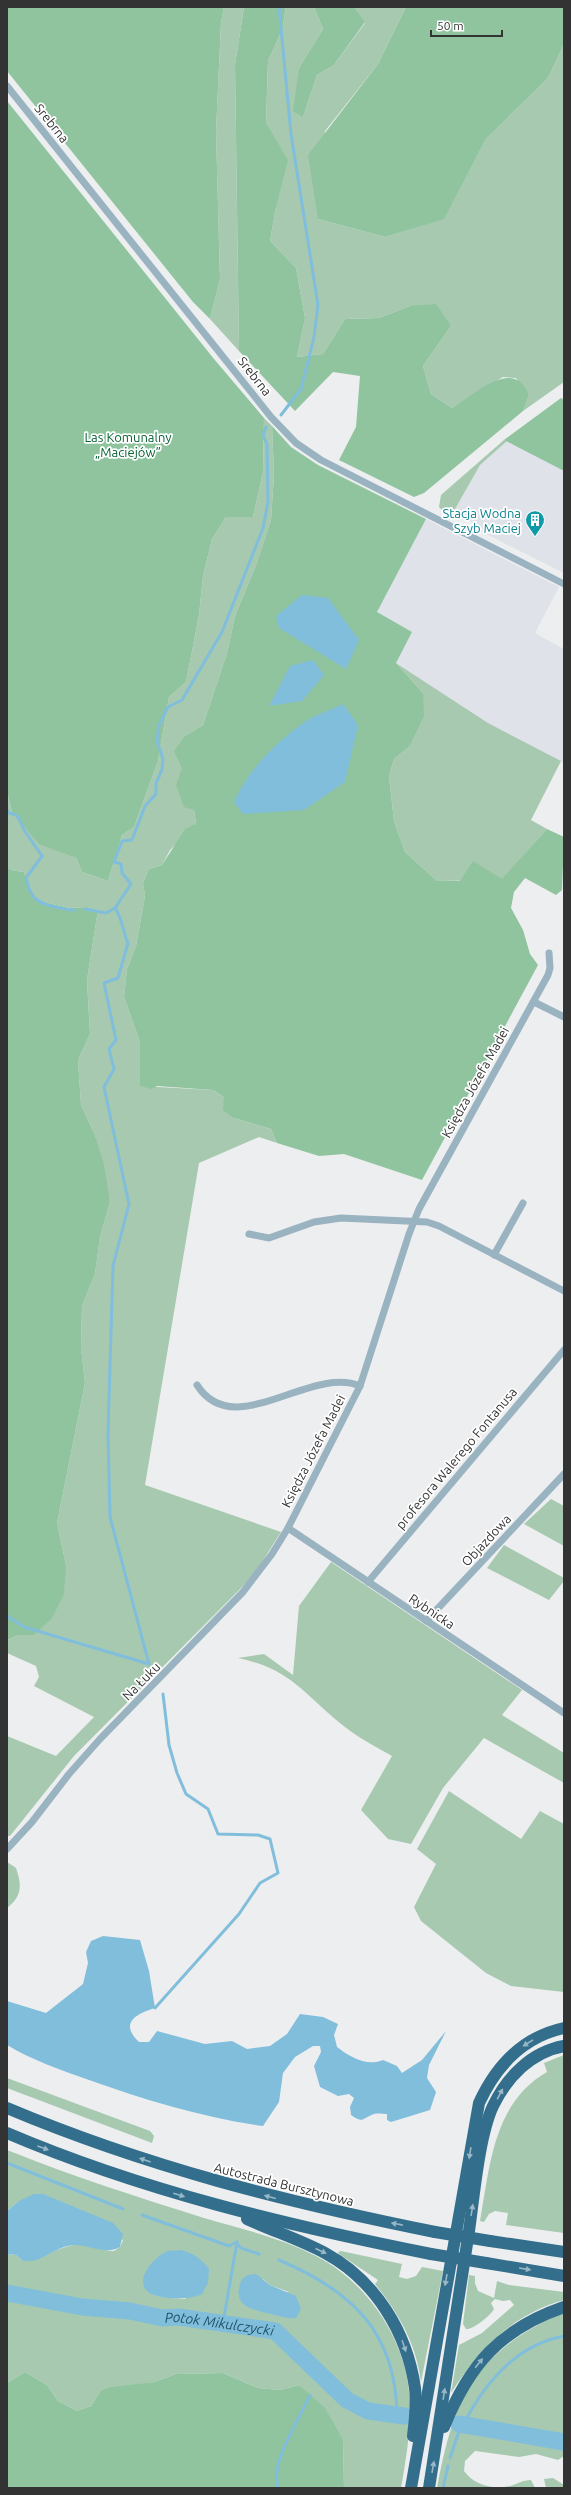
<svg xmlns="http://www.w3.org/2000/svg" width="571" height="2495" viewBox="0 0 571 2495" font-family="Ubuntu,sans-serif">
<style>
.built{fill:#e0e2ea}
.green{fill:#a7c9b0;fill-rule:evenodd}
.forest{fill:#8fc49f}
.water{fill:#80bedc}
.lines{fill:none;stroke-linecap:round;stroke-linejoin:round}
.stream{stroke:#80bedc;stroke-width:3}
.river{stroke:#80bedc;stroke-width:17}
.minor{stroke:#9ab3c1;stroke-width:7}
.motorway{stroke:#336f8c;stroke-width:12}
.motorway-bridge{stroke:#336f8c;stroke-width:12}
.oneway{fill:#99b7c6}
.labels{text-anchor:middle;dominant-baseline:central;stroke-width:3.5;stroke-linejoin:round;paint-order:stroke}
.street-label{font-size:13px;fill:#333334;stroke:#fff}
.park-label{font-size:13px;fill:#096335;stroke:#fff}
.culture-label{font-size:13px;fill:#0d838f;stroke:#fff;text-anchor:end}
.water-label{font-size:14px;font-style:italic;fill:#225469;stroke:#fff}
</style>
<rect width="100%" height="100%" fill="#edeeef"/>
<g class="built">
<path d="M507,441L564,471V573L480,531L479,525L453,513L480,465Z"/>
<path d="M426,519L559,587L535,633L564,649V763L488,723L396,663L377,612Z"/>
</g>
<g class="green">
<path d="M224,7H244L235,65L239,351L210,319L220,279L216,131L221,23Z"/>
<path d="M286,7H314L323,29L299,68L303,117L317,75L334,65L365,23L354,7H406L378,64L325,131L318,219L385,237L444,218L486,139L548,78L564,44V382L523,411L529,395L516,378L503,377L452,408L431,394L423,366L451,326L410,306L379,318L345,319L323,354L297,357L305,318L296,268L270,241L276,207L266,123L268,61L282,30Z"/>
<path d="M264,418L272,426L274,474L271,520L256,565L235,616L227,653L203,725L185,736L182,768L194,810L196,824L170,850L162,865L149,869L143,883L145,896L136,946L127,969L124,997L140,1042V1086L213,1090L224,1097L234,1118L271,1129L277,1143L259,1137L199,1163L145,1485L281,1532L253,1576L74,1756L10,1836H7V1736L56,1756L94,1717L34,1686L39,1677L36,1666L7,1653V1640L19,1635H34L66,1565L57,1523L85,1383L81,1347L82,1306L95,1274L100,1237L110,1202L95,1135L81,1105L78,1060L90,1034L87,980L98,910L87,907L70,908L39,901L31,889L24,872L11,870L7,867V792L12,812L39,843L76,858L82,872L108,881L122,835L134,827L158,761L169,697L186,682L199,615L203,576L212,539L226,517H253L263,472Z"/>
<path d="M504,440L507,441L480,465L450,518L439,507L441,495Z"/>
<path d="M396,663L488,723L561,761L531,820L547,829L502,880L437,881L405,852L394,821L389,776L394,759L409,747L423,693Z"/>
<path d="M551,1499L564,1506V1546L524,1524Z"/>
<path d="M504,1545L564,1578V1581L549,1600L487,1568Z"/>
<path d="M331,1562L522,1690L502,1715L564,1753V1783L484,1738L443,1788L411,1844L388,1839L361,1810L392,1756C376,1747 359,1738 345,1727C304,1695 292,1669 238,1658L264,1654L293,1675L299,1606Z"/>
<path d="M449,1791L521,1839L540,1811L564,1824V1992L511,1986L486,1973L421,1921L414,1907L436,1864L417,1849Z"/>
<path d="M7,1862L16,1868C22,1886 22,1896 7,1908Z"/>
<path d="M564,2055V2233L506,2225L508,2213L495,2211L489,2214L484,2222L480,2221C490,2166 493,2103 547,2072L544,2063Z"/>
<path d="M7,2078L150,2131L154,2136L152,2143L7,2088Z"/>
<path d="M7,2150C72,2176 137,2197 204,2218C242,2229 282,2238 318,2257C370,2285 407,2342 410,2401C411,2429 406,2460 401,2488H344L343,2440L299,2385L280,2390L258,2388L223,2373L176,2374L154,2382L101,2390L91,2406L77,2411L58,2401L47,2385L25,2372L7,2383V2254L16,2255L23,2261C42,2259 56,2248 74,2245C87,2243 101,2251 114,2251L120,2247L123,2240L19,2201L7,2211ZM147,2269L186,2299C165,2297 136,2300 147,2269ZM263,2279L270,2285L289,2292L238,2296Z"/>
<path d="M341,2251L402,2264L399,2277L407,2279L416,2276L422,2267L443,2271L421,2382C417,2345 398,2312 375,2284L378,2280L339,2254L338,2252Z"/>
<path d="M469,2275L475,2276V2283L478,2291L494,2298L497,2281L509,2285L564,2292V2300C513,2314 478,2350 451,2393L459,2345L482,2333L514,2305L510,2300L503,2301L495,2299L491,2303L494,2309C491,2315 473,2330 466,2329L463,2324Z"/>
<path d="M564,2312V2456L558,2460L536,2454L519,2457L475,2451L465,2461L464,2471C474,2485 493,2490 510,2486C517,2484 523,2480 531,2480L535,2488H437C454,2396 475,2352 564,2312Z"/>
<path d="M553,2478L564,2485V2488H546L544,2479Z"/>
</g>
<g class="forest">
<path d="M7,7H224L221,23L216,131L220,279L210,319L193,302L7,71Z"/>
<path d="M244,7H286L282,30L268,61L266,123L288,160L276,207L270,241L296,268L305,318L297,357L323,354L345,319L379,318L410,306L436,304L451,326L423,366L431,394L452,408C475,394 514,356 529,395L523,411L424,493L414,497L339,460L356,427L360,376L333,372L295,411L239,351L235,65Z"/>
<path d="M314,7H354L365,22L334,65L317,75L303,117L293,111L299,68L323,29Z"/>
<path d="M406,7H564V44L548,78L486,139L444,219L385,237L318,219L308,155L378,64Z"/>
<path d="M7,101L214,359L264,418L263,472L253,517H226L212,539L203,576L199,615L186,682L169,697L158,761L134,827L122,835L108,881L82,872L76,858L39,844L12,812L7,792Z"/>
<path d="M561,398L564,400V471L504,440Z"/>
<path d="M272,426L291,447L318,465L426,519L377,612L412,632L396,663L423,693L424,716L409,747L394,759L389,776L394,821L405,852L437,881H460L473,861L502,879L547,829L564,837L562,890L556,895L525,878L514,892L511,908L523,930L530,954L538,965L422,1180L344,1154L319,1156L277,1143L271,1129L234,1118L223,1110L224,1097L213,1090L157,1086L152,1089L140,1086V1042L124,997L127,969L136,946L145,896L143,883L149,869L162,865L185,829L196,824L194,810L184,807L176,785L182,768L174,751L185,736L203,725L227,653L235,616L256,565L271,520L274,474Z"/>
<path d="M7,867L11,870L24,872L31,889L39,901L70,908L87,907L98,910L87,980L90,1034L78,1060L81,1105L95,1135L104,1165L110,1202L100,1237L95,1274L82,1306L81,1347L85,1383L57,1523L66,1565L64,1594L52,1618L34,1635H19L7,1640Z"/>
<path d="M25,2372L47,2385L58,2401L77,2411L91,2406L101,2390L112,2387L154,2382L176,2374L223,2373L258,2388L280,2390L299,2385L325,2408L343,2440L344,2488H7V2383Z"/>
</g>
<g class="water">
<path d="M302,595L328,598L359,640L346,669L279,628L276,616Z"/>
<path d="M313,660L324,675L302,701L269,706L290,666Z"/>
<path d="M343,704L358,725L345,782L304,810L243,814L234,802C249,769 276,742 306,721C317,714 331,710 343,704Z"/>
<path d="M103,1936L140,1940L149,1971L155,2008C136,2014 119,2023 139,2042H149L157,2031L205,2044L232,2041L247,2049L270,2046L287,2034L300,2014L323,2017L338,2024L334,2035L337,2047C350,2057 367,2067 383,2060L397,2066L402,2073L422,2060L446,2031L429,2065L427,2078L436,2092L430,2110L391,2122L387,2120V2114C383,2114 378,2113 374,2114C362,2118 364,2124 351,2115L350,2107L354,2098L349,2094L338,2096L320,2087L314,2066L321,2052L320,2046H313L295,2057L283,2073L279,2102L263,2126C204,2118 145,2100 89,2080C61,2070 32,2060 7,2045V2001L46,2013L83,1984L88,1963L86,1952L91,1941Z"/>
<path d="M34,2194H43L113,2223L123,2234L120,2247C107,2255 91,2246 77,2245C63,2244 51,2254 39,2259C34,2261 28,2261 23,2261L16,2255L7,2254V2211L19,2201Z"/>
<path d="M181,2250C194,2254 201,2258 209,2269L208,2283L202,2294C191,2300 158,2300 148,2292C133,2279 156,2255 168,2251C172,2250 177,2251 181,2250Z"/>
<path d="M256,2274L270,2285L296,2296L301,2309L296,2318C288,2319 279,2316 271,2314C251,2309 230,2306 242,2279L248,2275Z"/>
</g>
<g class="lines">
<g class="stream">
<path d="M279,7L291,134L318,305L314,337L301,389L281,415"/>
<path d="M7,810L9,813L16,815L19,819L24,830L42,856L26,878C31,898 35,902 55,907C61,908 68,910 74,910"/>
<path d="M115,908C122,917 123,932 128,943L118,978L104,983L116,1040L109,1049L114,1069L104,1087L129,1204L113,1266L108,1433L110,1517L149,1664"/>
<path d="M85,909L106,913L115,908L131,884L122,873L121,864L114,862L122,841L132,840L145,806L156,794V783L162,770L163,759L157,741L159,725L168,707L182,700L222,632L263,528L268,502L267,444L263,435L266,427"/>
<path d="M7,1616L24,1627L149,1664"/>
<path d="M155,2008L239,1914L260,1883L278,1873L270,1839L258,1835L218,1834L208,1809L186,1794L177,1773L169,1745L163,1694"/>
<path d="M7,2163L123,2209"/>
<path d="M142,2215L229,2246L237,2242"/>
<path d="M236,2243L241,2248L259,2254"/>
<path d="M279,2260C352,2291 396,2332 397,2415"/>
<path d="M223,2323L237,2242"/>
<path d="M463,2425C484,2384 516,2345 564,2336"/>
<path d="M450,2458L461,2425"/>
<path d="M278,2488C270,2462 299,2420 310,2395"/>
<path d="M443,2488L448,2466"/>
</g>
<g class="river">
<path id="s1" d="M7,2293L82,2307L130,2311L162,2318L179,2317L275,2331L347,2400L368,2411L404,2416"/>
<path d="M459,2424L564,2442"/>
</g>
<g class="minor">
<path d="M7,86L271,417L296,443L321,460L564,584"/>
<path d="M534,1002L564,1017"/>
<path d="M249,1234L269,1238L314,1222L341,1218L427,1222L439,1226L564,1291"/>
<path d="M494,1255L523,1203"/>
<path d="M197,1385C234,1443 310,1365 360,1386"/>
<path d="M288,1528L564,1713"/>
<path d="M368,1582L564,1350"/>
<path d="M426,1621L564,1474"/>
<path d="M7,1849L32,1822L69,1774L100,1739L243,1592L272,1554L288,1528L360,1386L409,1234L419,1209L548,975L550,968L549,953"/>
</g>
<g class="motorway">
<path d="M7,2108C147,2167 286,2202 435,2232"/>
<path d="M7,2133C143,2191 286,2225 431,2254"/>
<path d="M247,2219C273,2231 301,2240 325,2253C375,2280 407,2332 415,2388C417,2404 415,2420 413,2436"/>
<path d="M490,2241L564,2252"/>
<path d="M486,2263L564,2276"/>
<path d="M444,2427C469,2365 500,2329 564,2307"/>
<path d="M411,2488L479,2103C496,2066 523,2037 564,2028"/>
<path d="M429,2488C442,2402 456,2317 469,2231C474,2196 479,2136 493,2106C507,2077 531,2052 564,2046"/>
</g>
<g class="motorway-bridge">
<path d="M435,2232L490,2241"/>
<path d="M431,2254L486,2263"/>
</g>
</g>
<defs><path id="oneway-solid" d="M-6-.8H1V-3.2L6.5 0L1 3.2V.8H-6Z"/></defs>
<g class="oneway">
<use href="#oneway-solid" transform="translate(528 2043) rotate(148)"/>
<use href="#oneway-solid" transform="translate(500 2094) rotate(-62)"/>
<use href="#oneway-solid" transform="translate(43 2148) rotate(20)"/>
<use href="#oneway-solid" transform="translate(470 2153) rotate(99)"/>
<use href="#oneway-solid" transform="translate(145 2160) rotate(-161)"/>
<use href="#oneway-solid" transform="translate(179 2195) rotate(17)"/>
<use href="#oneway-solid" transform="translate(270 2197) rotate(-165)"/>
<use href="#oneway-solid" transform="translate(472 2210) rotate(-81)"/>
<use href="#oneway-solid" transform="translate(397 2224) rotate(-169)"/>
<use href="#oneway-solid" transform="translate(321 2251) rotate(25)"/>
<use href="#oneway-solid" transform="translate(525 2269) rotate(9)"/>
<use href="#oneway-solid" transform="translate(446 2280) rotate(100)"/>
<use href="#oneway-solid" transform="translate(404 2346) rotate(71)"/>
<use href="#oneway-solid" transform="translate(479 2363) rotate(-51)"/>
<use href="#oneway-solid" transform="translate(444 2394) rotate(-81)"/>
<use href="#oneway-solid" transform="translate(433 2467) rotate(-80)"/>
</g>
<defs>
<symbol id="building-pin" viewBox="-11 -11 22 30"><path d="M0 17L-7.5 6A9.5 9.5 0 1 1 7.5 6Z" fill="#0f9aa8" stroke="#fff"/><path d="M-4-6H4V6H1V3H-1V6H-4ZM-2.5-4.3h1.7v1.8h-1.7ZM.8-4.3h1.7v1.8H.8ZM-2.5-1h1.7V.8h-1.7ZM.8-1h1.7V.8H.8Z" fill="#fff"/></symbol>
</defs>
<g fill-rule="evenodd">
<use href="#building-pin" x="524" y="509" width="22" height="30"/>
</g>
<g class="labels">
<g class="street-label">
<text transform="translate(52 123) rotate(51)">Srebrna</text>
<text transform="translate(255 376) rotate(52)">Srebrna</text>
<text transform="translate(475 1082) rotate(-61)">Księdza Józefa Madei</text>
<text transform="translate(313 1451) rotate(-63)">Księdza Józefa Madei</text>
<text transform="translate(456 1458) rotate(-50)">profesora Walerego Fontanusa</text>
<text transform="translate(486 1540) rotate(-47)">Objazdowa</text>
<text transform="translate(432 1611) rotate(34)">Rybnicka</text>
<text transform="translate(141 1681) rotate(-45)">Na Łuku</text>
<text transform="translate(284 2184) rotate(14)">Autostrada Bursztynowa</text>
</g>
<g class="park-label">
<text x="128" y="437">Las Komunalny<tspan x="128" dy="15">„Maciejów”</tspan></text>
</g>
<g class="culture-label">
<text x="521" y="513">Stacja Wodna<tspan x="521" dy="15">Szyb Maciej</tspan></text>
</g>
<g class="water-label">
<text stroke="none"><textPath href="#s1" startOffset="215">Potok Mikulczycki</textPath></text>
</g>
</g>
<rect width="571" height="2495" fill="none" stroke="#333334" stroke-width="16"/>
<path d="M431 30v6h71v-6" fill="none" stroke="#333334" stroke-width="2"/>
<text x="437" y="30" font-size="12" fill="#333334" stroke="#ffffff" stroke-width="3" paint-order="stroke">50 m</text>
</svg>
